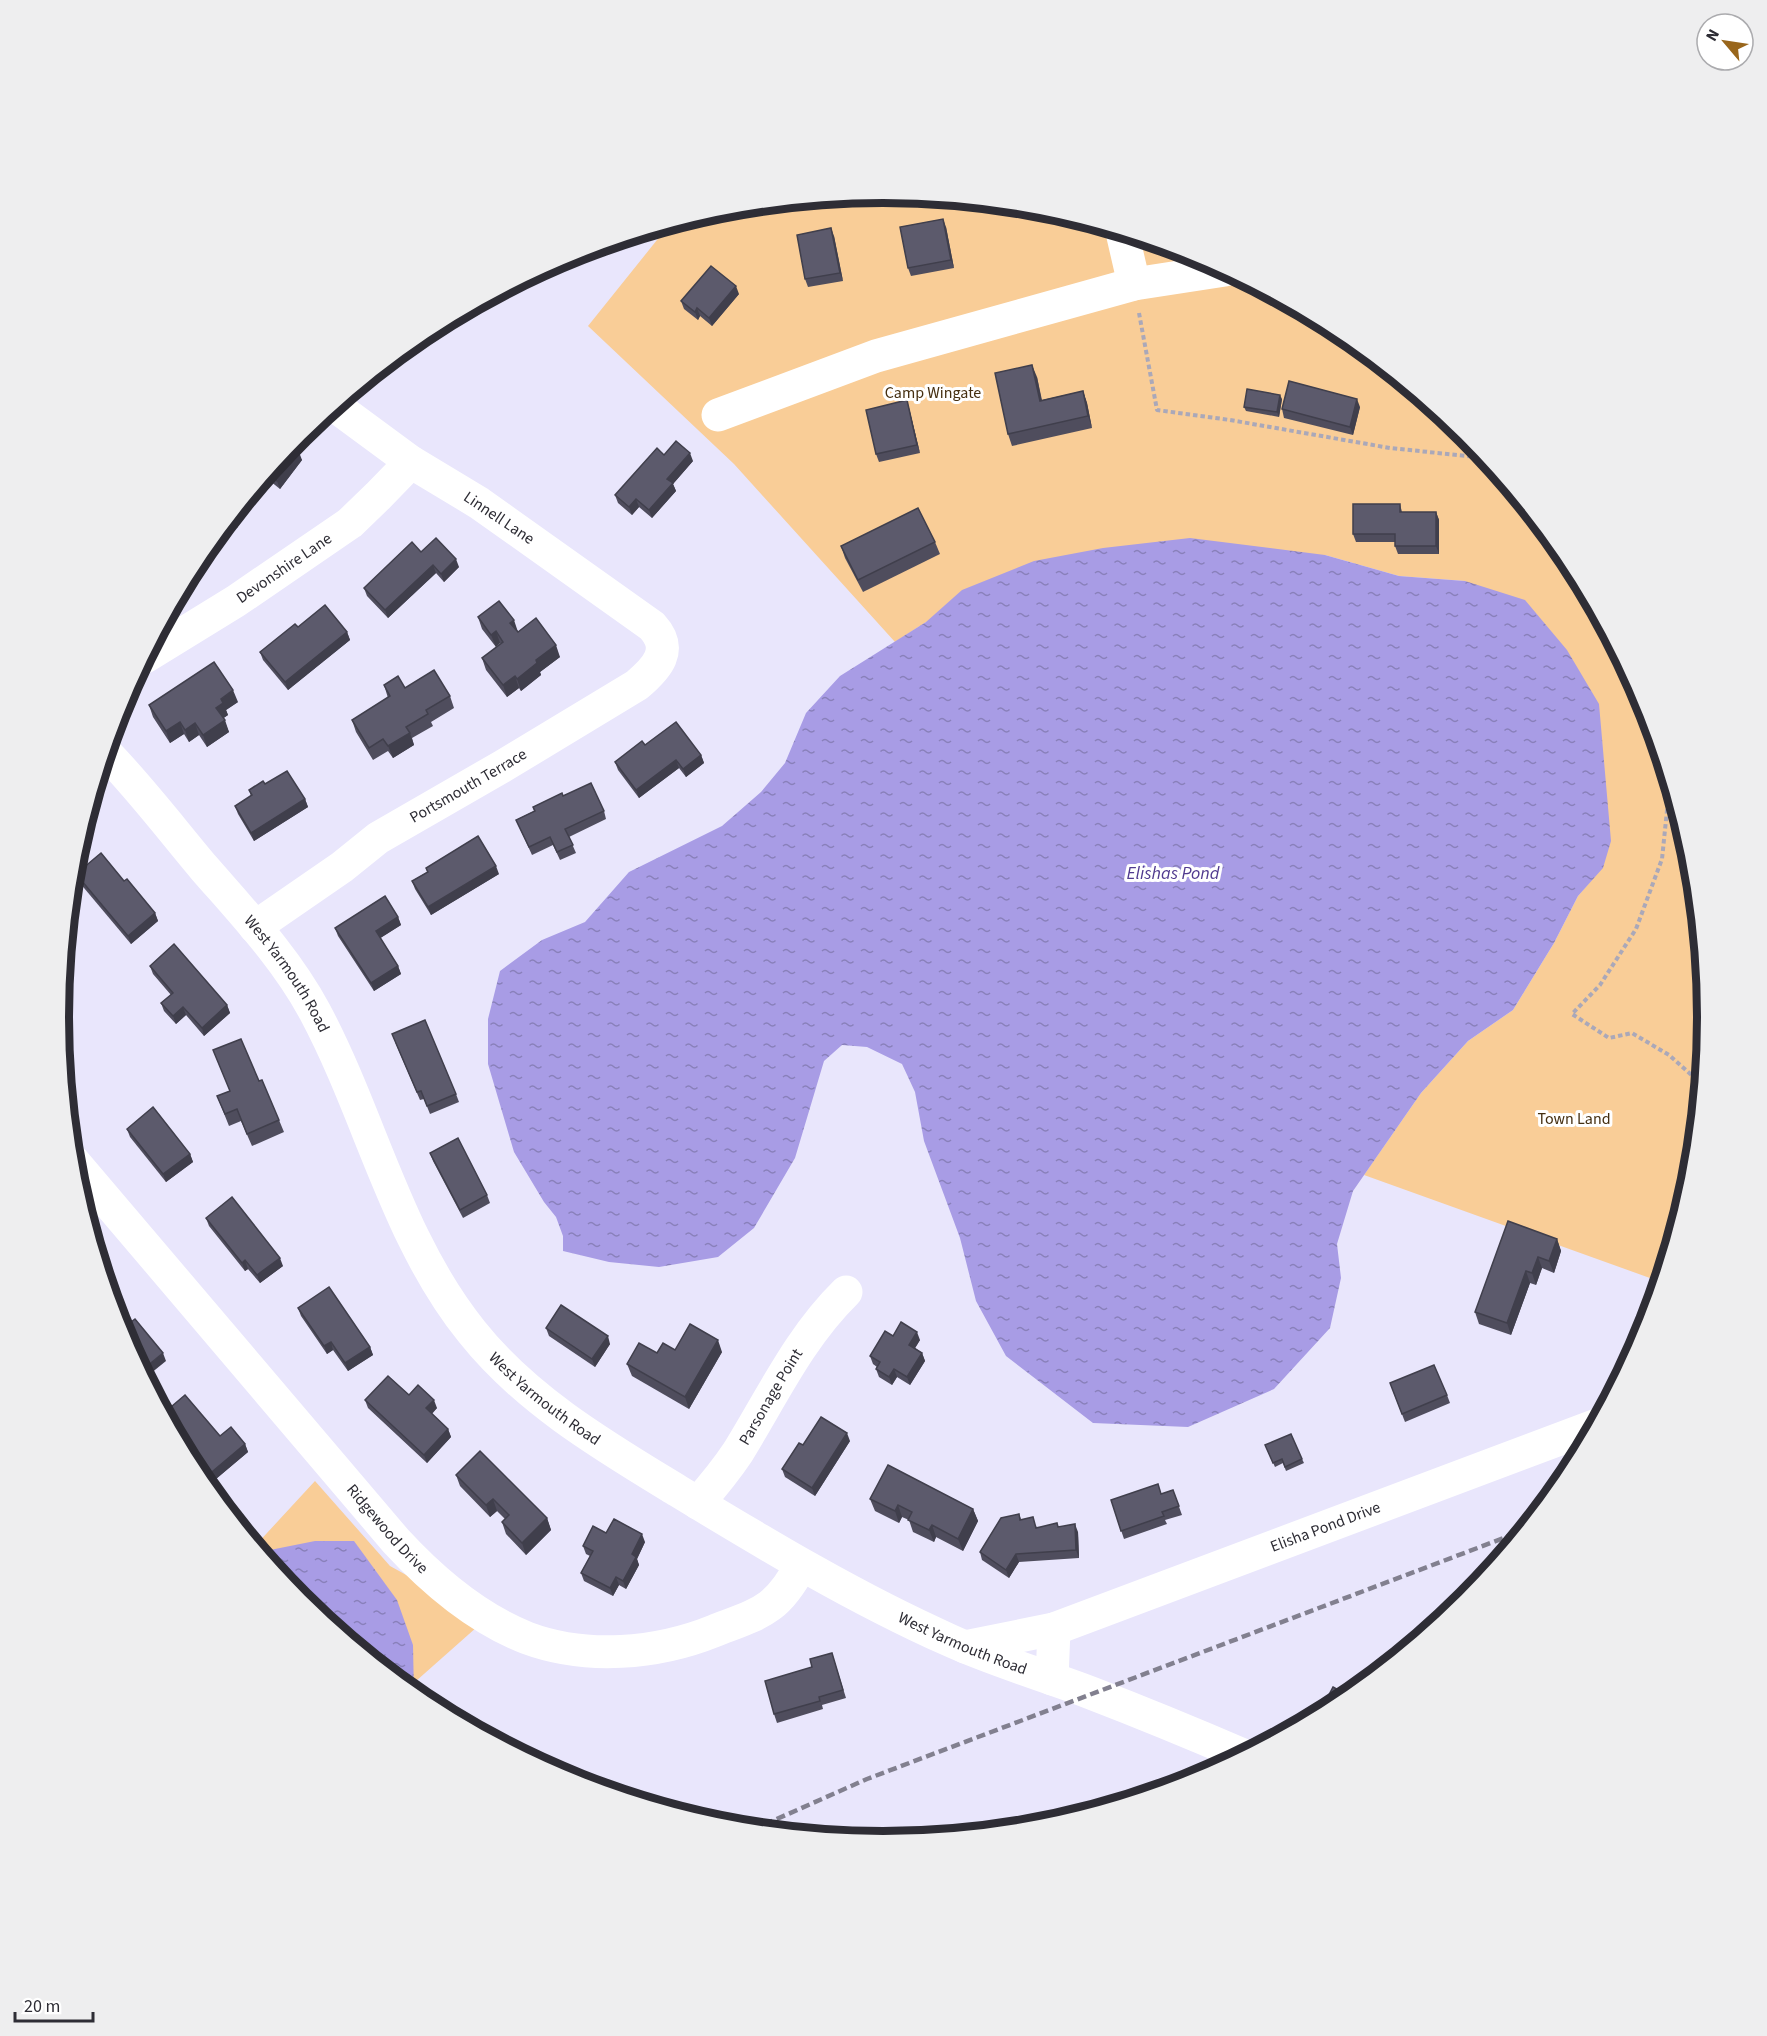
<svg xmlns="http://www.w3.org/2000/svg" width="1767" height="2036" viewBox="0 0 1767 2036" font-family="'Source Sans 3',sans-serif">
<style>
.green{fill:#f9cd97}
.water{fill:url(#water-ripples)}
.lines{fill:none;stroke-linecap:round;stroke-linejoin:round}
.path{stroke:#aaa8b9;stroke-width:4;stroke-dasharray:4.5 3;stroke-linecap:butt}
.minor{stroke:#fff;stroke-width:33}
.major{stroke:#fff;stroke-width:33}
.rail{stroke:#82808f;stroke-width:4.5;stroke-dasharray:9 4.5;stroke-linecap:butt}
.wall{fill:#4f4d5d}
.shaded-wall{fill:#403f4c}
.building{fill:#5c5a6c;stroke:#403f4c;stroke-width:1.5}
.labels{text-anchor:middle;dominant-baseline:central;stroke-width:6;stroke-linejoin:round;paint-order:stroke}
.park-label{font-size:16px;fill:#452f11;stroke:#fff}
.street-label{font-size:16px;fill:#2e2d35;stroke:#fff}
.water-label{font-size:18px;font-style:italic;fill:#503a8f;stroke:#fff}
.rim{fill:none;stroke:#2e2d35;stroke-width:8}
</style>
<defs>
<pattern id="water-ripples" width="26" height="14" patternUnits="userSpaceOnUse" patternTransform="scale(1.5)"><rect width="26" height="14" fill="#a89ce5"/><path d="M2 4q2-2 4 0t4 0M15 11q2-2 4 0t4 0" fill="none" stroke="#8980ba"/></pattern>
</defs>
<rect width="100%" height="100%" fill="#e9e6fc"/>
<g class="green">
<path d="M884,193L1045,209L1200,256L1342,332L1467,435L1570,560L1646,703L1693,857L1708,1018L1693,1179L1661,1282L1364,1175L1421,1093L1468,1041L1513,1010L1554,943L1578,896L1602,868L1465,581L1399,576L1325,555L926,622L895,642L734,464L588,326L669,225L723,209Z"/>
<path d="M315,1481L390,1566L486,1619L407,1689L265,1559L255,1546Z"/>
</g>
<g class="water">
<path d="M1190,538L1325,555L1399,576L1465,581L1525,600L1567,650L1599,704L1611,841L1603,868L1578,896L1554,943L1513,1010L1468,1041L1421,1093L1353,1191L1337,1244L1341,1278L1330,1328L1274,1389L1188,1427L1093,1423L1006,1356L976,1301L960,1238L924,1141L915,1092L902,1064L867,1047L842,1045L824,1061L795,1158L754,1228L718,1257L659,1267L609,1262L563,1251V1236L556,1217L544,1202L514,1152L488,1064V1019L500,971L542,940L585,922L629,872L722,826L761,792L785,763L806,713L840,676L926,622L962,590L1034,561L1103,548Z"/>
<path d="M315,1541H354L397,1600L413,1645L414,1695L300,1601L260,1552Z"/>
</g>
<g class="lines">
<g class="path">
<path d="M1139,313L1157,410L1230,420L1390,448L1486,458"/>
<path d="M1672,788L1669,791L1662,859L1636,929L1600,985L1572,1014L1609,1038L1632,1033L1669,1055L1695,1078L1702,1079"/>
</g>
<g class="minor">
<path d="M1122,232L1134,284"/>
<path d="M718,415L876,356L1134,284L1225,270"/>
<path id="s1" d="M145,657L236,601L350,523L378,496L411,462"/>
<path id="s2" d="M255,927L342,867L378,838L503,766L637,685C657,668 674,650 652,626L479,503L411,462L335,406"/>
<path id="s3" d="M73,1161L396,1541C432,1580 476,1618 527,1638C586,1660 657,1654 714,1631C760,1613 777,1611 801,1565"/>
<path id="s4" d="M698,1503C712,1487 726,1470 738,1452C772,1397 799,1338 846,1292"/>
<path d="M965,1647L1054,1629"/>
<path id="s5" d="M1052,1679L1054,1629L1597,1425"/>
</g>
<path class="major" id="s6" d="M106,753C141,789 172,830 204,868C244,914 286,958 315,1012C371,1117 396,1238 472,1332C526,1400 604,1446 678,1491C767,1545 855,1598 949,1640C995,1661 1044,1675 1091,1693C1143,1713 1194,1734 1245,1756"/>
<path class="rail" d="M752,1830L867,1779L1525,1530"/>
</g>
<g class="wall">
<path d="M946,227L954,268L911,276L908,268Z"/>
<path d="M834,236L843,281L808,287L805,279Z"/>
<path d="M739,294L712,326L700,316L698,320L684,309L681,301Z"/>
<path d="M1037,377L1042,400L1083,391L1087,403L1092,428L1012,446L1008,434Z"/>
<path d="M1282,399L1279,417L1246,411L1244,407Z"/>
<path d="M1360,407L1353,435L1284,418L1282,409Z"/>
<path d="M909,408L920,453L879,462L876,454Z"/>
<path d="M291,446L302,460L280,489L265,477Z"/>
<path d="M664,455L693,461L673,484L676,491L652,518L639,507L632,515L618,503L615,495Z"/>
<path d="M1400,504L1402,512H1436L1439,520V554H1398L1395,546V542H1356L1353,534Z"/>
<path d="M935,542L940,554L863,592L845,558L841,546Z"/>
<path d="M421,552L459,567L444,582L436,573L388,618L367,596L364,588Z"/>
<path d="M478,617L518,632L560,657L540,672L541,675L521,691L519,688L507,697L486,670L482,658L501,644L500,643L496,647L482,629Z"/>
<path d="M298,627L347,632L350,640L288,690L263,660L260,652Z"/>
<path d="M384,685L405,688L450,696L454,708L431,722L433,726L412,738L414,745L393,758L388,751L373,760L356,732L352,720L388,698Z"/>
<path d="M238,702L226,710L228,715L223,718L229,732L207,747L199,735L189,742L184,734L170,743L153,717L149,705Z"/>
<path d="M645,745L701,755L704,763L686,777L679,768L639,798L618,770L615,762Z"/>
<path d="M265,784L305,799L308,807L254,841L238,814L235,806L251,796L249,790Z"/>
<path d="M563,796L604,811L606,819L569,837L576,853L560,860L553,845L532,855L516,820L534,811L533,807Z"/>
<path d="M426,868L499,874L431,915L415,889L412,881L427,872Z"/>
<path d="M76,874L124,881L155,913L158,921L131,944L79,882Z"/>
<path d="M398,917L401,925L380,938L398,966L401,974L374,991L338,936L335,928Z"/>
<path d="M150,966L227,1005L230,1013L204,1036L186,1015L176,1024L164,1011L161,1003L171,995L153,974Z"/>
<path d="M395,1042L456,1094L459,1102L430,1114L424,1099L420,1100Z"/>
<path d="M213,1050L259,1081L279,1120L284,1132L252,1146L241,1121L229,1126L217,1096L230,1091Z"/>
<path d="M127,1129L190,1154L193,1162L166,1182L130,1137Z"/>
<path d="M430,1153L487,1195L490,1203L463,1218L433,1161Z"/>
<path d="M206,1218L283,1266L260,1283L248,1269L245,1271L209,1226Z"/>
<path d="M1557,1239L1561,1251L1554,1273L1542,1268L1536,1285L1530,1283L1511,1335L1479,1324L1475,1312Z"/>
<path d="M298,1308L370,1347L373,1355L348,1371L333,1350L327,1354L301,1316Z"/>
<path d="M546,1328L610,1344L595,1367L549,1336Z"/>
<path d="M893,1336L920,1340L915,1348L922,1353L925,1361L910,1385L897,1377L892,1385L879,1377L876,1369L877,1367L873,1364L870,1356Z"/>
<path d="M722,1352L689,1409L632,1376L627,1364L657,1353Z"/>
<path d="M1393,1391L1447,1395L1450,1403L1405,1422Z"/>
<path d="M409,1395L437,1408L432,1414L448,1429L451,1437L427,1463L368,1408L365,1400Z"/>
<path d="M164,1413L220,1436L245,1444L248,1452L210,1484L188,1459Z"/>
<path d="M850,1441L815,1496L785,1477L782,1469L803,1445Z"/>
<path d="M1265,1445L1302,1459L1304,1463L1286,1471L1283,1463L1275,1467Z"/>
<path d="M456,1475L547,1518L551,1530L526,1555L506,1534L502,1522L505,1519L497,1511L490,1517L460,1486Z"/>
<path d="M1173,1490L1182,1515L1165,1520L1167,1524L1124,1539L1111,1500L1161,1494Z"/>
<path d="M870,1499L973,1509L978,1521L963,1551L936,1537L934,1542L913,1532L909,1520L902,1517L899,1523L875,1511Z"/>
<path d="M1019,1514L1021,1519L1037,1527H1058L1078,1532L1079,1558L1019,1562L1009,1578L982,1560L980,1552Z"/>
<path d="M606,1533L645,1542L637,1559L639,1565L626,1589L619,1585L613,1596L584,1581L581,1573L590,1556L586,1554L583,1546Z"/>
<path d="M832,1653L846,1698L822,1705L823,1709L777,1723L774,1714L812,1667Z"/>
</g>
<g class="shaded-wall">
<path d="M943,219L946,227L954,268L951,260Z"/>
<path d="M831,228L834,236L843,281L840,273Z"/>
<path d="M736,286L739,294L712,326L709,318Z"/>
<path d="M697,308L700,316L698,320L695,312Z"/>
<path d="M417,339L418,340L392,359Z"/>
<path d="M1032,365L1037,377L1044,413L1040,401Z"/>
<path d="M1083,391L1087,403L1092,428L1088,416Z"/>
<path d="M1280,395L1282,399L1279,417L1277,412Z"/>
<path d="M1357,399L1360,407L1353,435L1350,427Z"/>
<path d="M907,400L909,408L920,453L917,445Z"/>
<path d="M299,452L302,460L280,489L277,481Z"/>
<path d="M690,453L693,461L673,484L676,491L652,518L649,510L667,479Z"/>
<path d="M636,499L639,507L632,515L629,507Z"/>
<path d="M1436,512L1439,520V554L1436,546Z"/>
<path d="M234,516L238,527L211,543Z"/>
<path d="M456,559L459,567L444,582L441,574Z"/>
<path d="M433,565L436,573L388,618L385,610Z"/>
<path d="M514,620L518,632L510,623Z"/>
<path d="M496,631L500,643L496,647L491,635Z"/>
<path d="M347,632L350,640L288,690L285,682Z"/>
<path d="M556,645L560,657L540,672L541,675L521,691L517,679L536,660Z"/>
<path d="M515,676L519,688L507,697L503,685Z"/>
<path d="M233,690L238,702L226,710L228,715L221,720L216,708L221,699Z"/>
<path d="M225,720L229,732L207,747L203,735Z"/>
<path d="M180,722L184,734L170,743L166,731Z"/>
<path d="M195,723L199,735L189,742L185,730Z"/>
<path d="M410,733L414,745L393,758L388,746Z"/>
<path d="M701,755L704,763L686,777L683,769Z"/>
<path d="M676,760L679,768L639,798L636,790Z"/>
<path d="M305,799L308,807L254,841L251,833Z"/>
<path d="M496,866L499,874L431,915L428,907Z"/>
<path d="M155,913L158,921L131,944L128,936Z"/>
<path d="M398,917L401,925L379,939L376,931Z"/>
<path d="M398,966L401,974L374,991L371,983Z"/>
<path d="M227,1005L230,1013L204,1036L202,1028Z"/>
<path d="M183,1007L186,1015L176,1024L173,1016Z"/>
<path d="M190,1154L193,1162L166,1182L163,1174Z"/>
<path d="M1557,1239L1561,1251L1554,1273L1549,1261Z"/>
<path d="M1538,1257L1542,1268L1536,1285L1532,1273Z"/>
<path d="M280,1258L283,1266L260,1283L257,1275Z"/>
<path d="M245,1260L248,1269L245,1271L242,1263Z"/>
<path d="M1526,1271L1530,1283L1511,1335L1507,1323Z"/>
<path d="M917,1332L920,1340L912,1353L909,1345Z"/>
<path d="M608,1336L610,1344L595,1367L592,1359Z"/>
<path d="M718,1340L722,1352L689,1409L685,1397Z"/>
<path d="M331,1342L333,1350L327,1354L324,1346Z"/>
<path d="M370,1347L373,1355L348,1371L345,1363Z"/>
<path d="M163,1353L166,1361L145,1378L141,1371Z"/>
<path d="M922,1353L925,1361L910,1385L907,1377Z"/>
<path d="M894,1369L897,1377L892,1385L889,1377Z"/>
<path d="M434,1400L437,1408L429,1416L426,1408Z"/>
<path d="M448,1429L451,1437L427,1463L424,1455Z"/>
<path d="M847,1433L850,1441L815,1496L812,1488Z"/>
<path d="M245,1444L248,1452L210,1484L207,1476Z"/>
<path d="M493,1499L497,1511L490,1517L486,1505Z"/>
<path d="M898,1505L902,1517L899,1523L895,1511Z"/>
<path d="M973,1509L978,1521L963,1551L958,1539Z"/>
<path d="M547,1518L551,1530L526,1555L522,1543Z"/>
<path d="M1075,1524L1078,1532L1079,1558L1076,1550Z"/>
<path d="M932,1525L936,1537L934,1542L929,1530Z"/>
<path d="M642,1534L645,1542L637,1559L639,1565L626,1589L623,1581L632,1554Z"/>
<path d="M1016,1554L1019,1562L1009,1578L1006,1570Z"/>
<path d="M616,1577L619,1585L613,1596L610,1588Z"/>
</g>
<g class="building">
<path d="M943,219L951,260L908,268L900,227Z"/>
<path d="M831,228L840,273L805,279L797,235Z"/>
<path d="M711,266L736,286L709,318L697,308L695,312L681,301Z"/>
<path d="M1032,365L1040,401L1083,391L1088,416L1008,434L995,373Z"/>
<path d="M1289,381L1357,399L1350,427L1282,409Z"/>
<path d="M1247,389L1280,395L1277,412L1244,407Z"/>
<path d="M907,400L917,445L876,454L866,410Z"/>
<path d="M676,441L690,453L667,479L673,483L649,510L636,499L629,507L615,495L657,448L664,455Z"/>
<path d="M291,446L299,452L277,481L268,474Z"/>
<path d="M1353,504H1400V512H1436V546H1395V534H1353Z"/>
<path d="M918,508L935,542L858,580L841,546Z"/>
<path d="M436,538L456,559L441,574L433,565L385,610L364,588L412,542L421,552Z"/>
<path d="M499,601L514,620L510,623L518,632L536,618L556,645L536,660L537,663L517,679L515,676L503,685L482,658L503,642L496,631L491,635L478,617Z"/>
<path d="M325,605L347,632L285,682L260,652L295,624L298,627Z"/>
<path d="M214,662L233,690L221,699L223,703L216,708L225,720L203,735L195,723L185,730L180,722L166,731L149,705Z"/>
<path d="M434,670L450,696L426,710L428,714L406,727L410,733L388,746L383,739L369,748L352,720L390,696L384,685L398,676L405,688Z"/>
<path d="M676,722L701,755L683,769L676,760L636,790L615,762L642,741L645,745Z"/>
<path d="M287,771L305,799L251,833L235,806L252,795L249,790L263,781L265,784Z"/>
<path d="M591,783L604,811L565,829L573,845L557,852L550,837L529,847L516,820L535,811L533,807L562,793L563,796Z"/>
<path d="M478,836L496,866L428,907L412,881L428,872L426,868Z"/>
<path d="M101,853L124,881L127,879L155,913L128,936L76,874Z"/>
<path d="M385,896L398,917L376,931L398,966L371,983L335,928Z"/>
<path d="M174,944L227,1005L202,1028L183,1007L173,1016L161,1003L173,993L150,966Z"/>
<path d="M425,1020L456,1094L427,1106L421,1091L417,1092L392,1034Z"/>
<path d="M241,1039L259,1081L262,1080L279,1120L247,1134L237,1109L225,1114L217,1096L230,1091L213,1050Z"/>
<path d="M153,1107L190,1154L163,1174L127,1129Z"/>
<path d="M458,1138L487,1195L460,1210L430,1153Z"/>
<path d="M232,1197L280,1258L257,1275L245,1260L242,1263L206,1218Z"/>
<path d="M1508,1221L1557,1239L1549,1261L1538,1257L1532,1273L1526,1271L1507,1323L1475,1312Z"/>
<path d="M329,1287L370,1347L345,1363L331,1342L324,1346L298,1308Z"/>
<path d="M116,1303L131,1322L135,1319L163,1353L141,1371L121,1333L113,1306Z"/>
<path d="M561,1305L608,1336L592,1359L546,1328Z"/>
<path d="M901,1322L917,1332L909,1345L922,1353L907,1377L894,1369L889,1377L876,1369L880,1362L870,1356L885,1331L893,1336Z"/>
<path d="M690,1324L718,1340L685,1397L627,1364L639,1343L657,1353L663,1343L675,1350Z"/>
<path d="M1434,1365L1447,1395L1402,1414L1390,1383Z"/>
<path d="M388,1376L409,1395L418,1385L434,1400L426,1408L448,1429L424,1455L365,1400Z"/>
<path d="M185,1395L220,1436L231,1427L245,1444L207,1476L182,1447L164,1413Z"/>
<path d="M821,1417L847,1433L812,1488L782,1469L799,1443L803,1445Z"/>
<path d="M1291,1434L1302,1459L1285,1467L1282,1459L1273,1463L1265,1445Z"/>
<path d="M480,1451L547,1518L522,1543L502,1522L509,1515L493,1499L486,1505L456,1475Z"/>
<path d="M888,1465L973,1509L958,1539L932,1525L929,1530L908,1520L912,1512L898,1505L895,1511L870,1499Z"/>
<path d="M1158,1484L1161,1494L1173,1490L1179,1506L1162,1512L1164,1516L1121,1531L1111,1500Z"/>
<path d="M1019,1514L1020,1520L1033,1517L1036,1528L1057,1523L1058,1527L1075,1524L1076,1550L1016,1554L1006,1570L980,1552L1001,1518Z"/>
<path d="M614,1519L642,1534L632,1554L636,1557L623,1581L616,1577L610,1588L581,1573L593,1551L583,1546L593,1526L606,1533Z"/>
<path d="M832,1653L843,1690L819,1697L820,1701L774,1714L765,1681L812,1667L810,1659Z"/>
<path d="M1333,1687L1351,1697L1342,1704L1321,1715L1319,1714Z"/>
<path d="M1124,1797L1131,1801L1121,1804Z"/>
</g>
<g class="labels">
<g class="park-label">
<text x="933" y="393">Camp Wingate</text>
<text x="1574" y="1119">Town Land</text>
</g>
<g class="street-label">
<text transform="translate(499 518) rotate(34)">Linnell Lane</text>
<text stroke="none"><textPath href="#s1" startOffset="165">Devonshire Lane</textPath></text>
<text stroke="none"><textPath href="#s2" startOffset="256">Portsmouth Terrace</textPath></text>
<text stroke="none"><textPath href="#s6" startOffset="286">West Yarmouth Road</textPath></text>
<text stroke="none"><textPath href="#s6" startOffset="790">West Yarmouth Road</textPath></text>
<text stroke="none"><textPath href="#s4" startOffset="129">Parsonage Point</textPath></text>
<text stroke="none"><textPath href="#s5" startOffset="340">Elisha Pond Drive</textPath></text>
<text stroke="none"><textPath href="#s3" startOffset="484">Ridgewood Drive</textPath></text>
<text stroke="none"><textPath href="#s6" startOffset="1276">West Yarmouth Road</textPath></text>
</g>
<g class="water-label">
<text x="1173" y="873">Elishas Pond</text>
</g>
</g>
<path d="M0 0H1767V2036H0ZM69 1017a814 814 0 1 1 1628 0a814 814 0 1 1-1628 0Z" fill="#eeeeef" fill-rule="evenodd"/>
<path class="rim" d="M69 1017a814 814 0 1 1 1628 0a814 814 0 1 1-1628 0Z"/>
<g transform="translate(1725 42) rotate(299)"><circle r="28" fill="#ffffff" stroke="#ababae" stroke-width="1.5"/>
<path d="M0-4.5L10 22L0 15L-10 22Z" fill="#99661b"/>
<text y="-9" font-size="16" font-weight="bold" text-anchor="middle" fill="#2e2d35">N</text>
</g>
<path d="M15 2012v9h78v-9" fill="none" stroke="#2e2d35" stroke-width="3"/>
<text x="24" y="2012" font-size="18" fill="#2e2d35" stroke="#ffffff" stroke-width="4.5" paint-order="stroke">20 m</text>
</svg>
